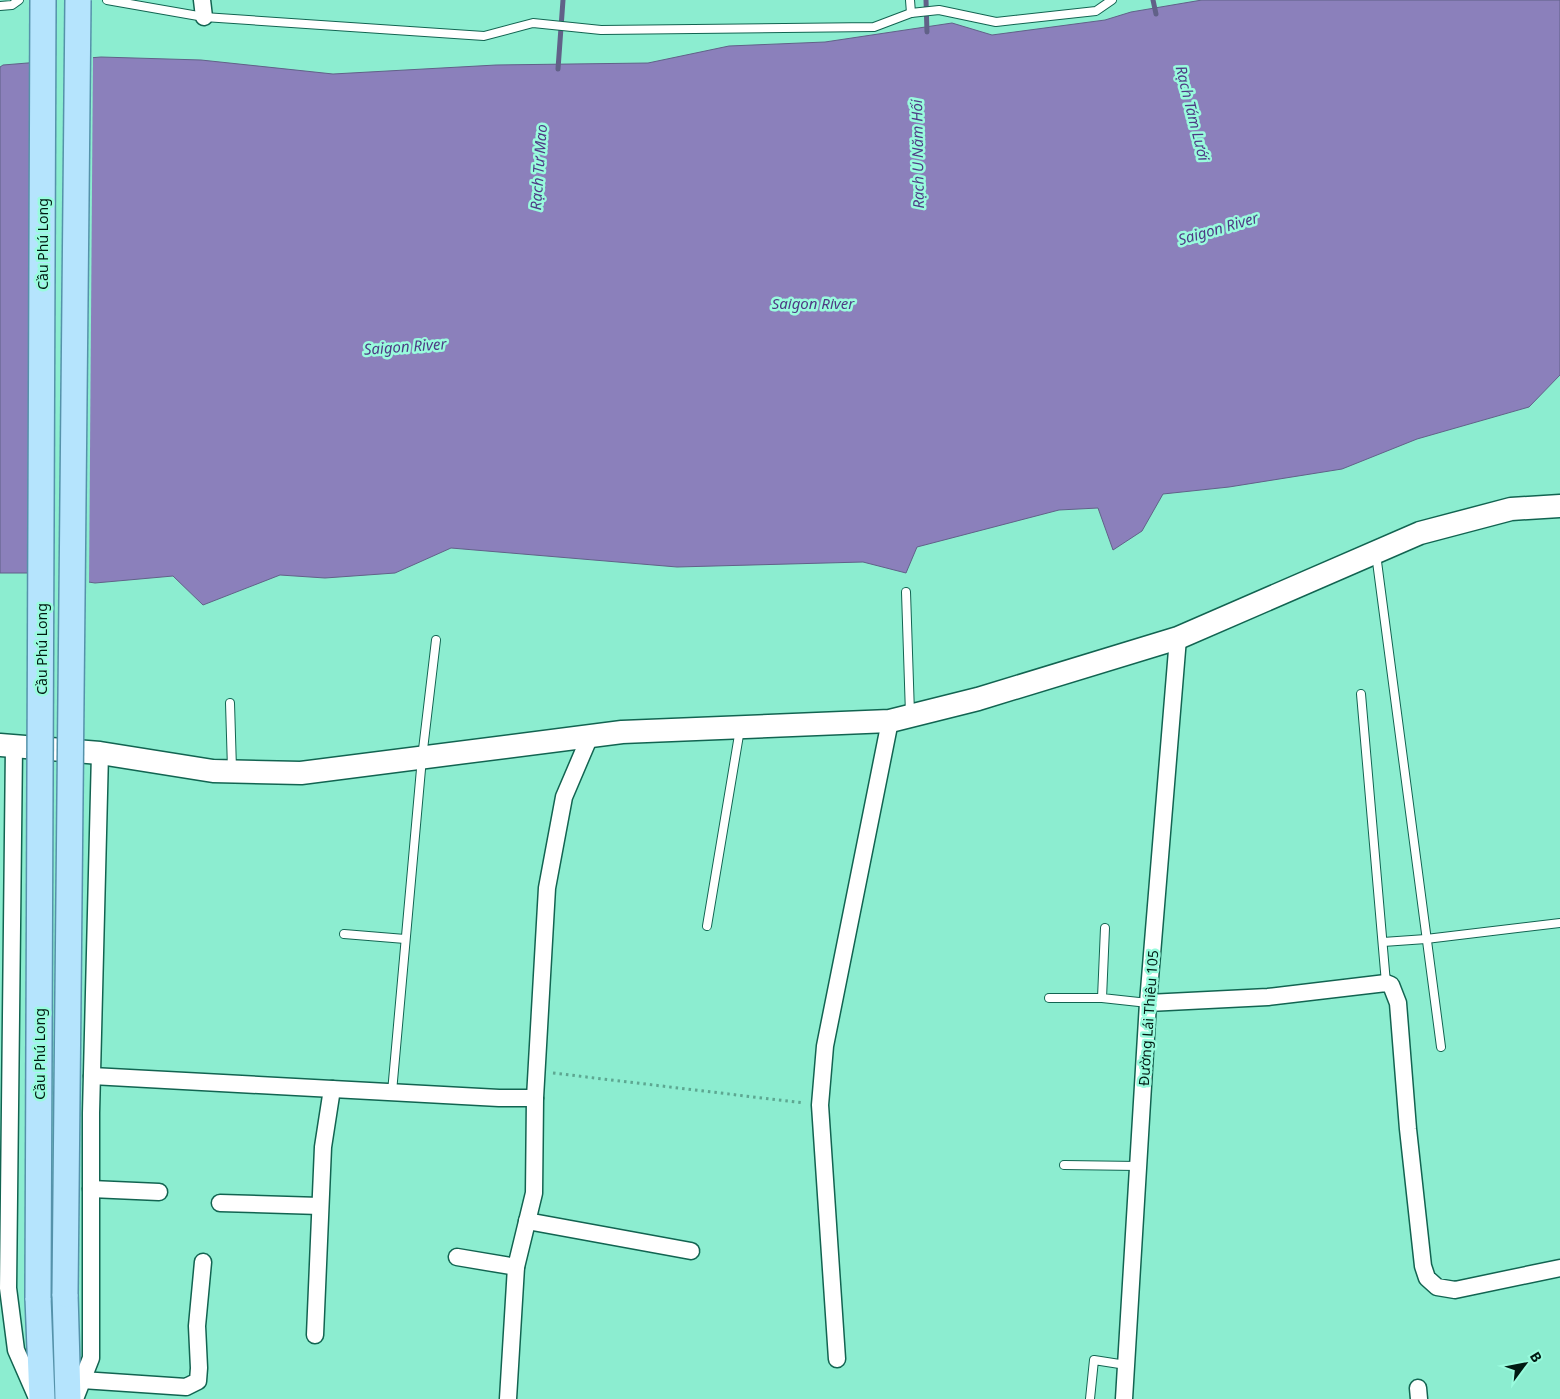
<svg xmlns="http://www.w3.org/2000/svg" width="1560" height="1399" viewBox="0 0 1560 1399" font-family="'Noto Sans',sans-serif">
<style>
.water{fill:#8b80bb;stroke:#616188}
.pier{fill:#8cedd0}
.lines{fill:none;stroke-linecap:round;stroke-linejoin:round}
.stream{stroke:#616188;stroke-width:5}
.lane-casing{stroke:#126451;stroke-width:10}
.street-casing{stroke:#126451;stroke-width:19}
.secondary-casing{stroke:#126451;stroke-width:25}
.primary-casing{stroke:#5592aa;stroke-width:28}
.path{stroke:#5da791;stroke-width:3;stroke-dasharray:2.5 4;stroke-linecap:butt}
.lane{stroke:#fff;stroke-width:8}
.street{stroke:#fff;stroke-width:16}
.secondary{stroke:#fff;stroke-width:22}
.primary{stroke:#b5e4fd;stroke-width:25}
.primary-bridge-casing{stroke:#5592aa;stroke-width:28;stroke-linecap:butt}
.primary-bridge{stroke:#b5e4fd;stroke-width:25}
.labels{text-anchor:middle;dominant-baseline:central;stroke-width:5;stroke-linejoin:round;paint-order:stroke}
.street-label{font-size:14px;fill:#001a12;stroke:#99fbdd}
.water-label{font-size:15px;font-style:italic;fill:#4e3a84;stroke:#99fbdd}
</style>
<rect width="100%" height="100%" fill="#8cedd0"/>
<path class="water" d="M1202,0H1560V375L1529,407L1417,439L1342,469L1229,487L1163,494L1142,531L1113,550L1098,508L1059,510L917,547L906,573L863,562L677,567L451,548L395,573L325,578L280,575L203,605L173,576L95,583L29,573H0V67L3,65L101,57L201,60L333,74L496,65L648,63L729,46L825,42L952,23L992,35L1105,20L1131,12Z"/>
<path class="pier" d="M93,55L89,585L29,576L31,60Z"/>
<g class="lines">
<g class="stream">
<path d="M926,0L927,32"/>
<path d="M1153,0L1156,14"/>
<path d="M558,69L563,0"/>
</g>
<defs>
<g id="lane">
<path d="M107,0L204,17L484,36L533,23L601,30L874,27L911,13L939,10L996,22L1096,11L1112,0"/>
<path d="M910,0L911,13"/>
<path d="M0,6L12,5L19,0"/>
<path d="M1376,554L1441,1047"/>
<path d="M906,592L910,714"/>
<path d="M1361,694L1386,983"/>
<path d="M230,703L232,769"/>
<path d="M707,926L740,729"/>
<path d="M1105,928L1102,998L1148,1003"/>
<path d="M344,934L405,939"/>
<path d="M1383,942L1426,939L1560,923"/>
<path d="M1049,998H1102"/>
<path d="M392,1092L422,758L436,640"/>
<path d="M1064,1165L1138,1166"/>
<path d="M1090,1399L1094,1360L1126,1365"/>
</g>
<g id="street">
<path d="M202,0L204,17"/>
<path d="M14,746L8,1288L16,1350L37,1398"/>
<path d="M1148,1003L1268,997L1386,983L1391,985L1398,1003L1408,1129L1423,1266L1427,1278L1437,1287L1455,1290L1560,1268"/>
<path d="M92,1076L499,1098H535L534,1193L516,1267L508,1399"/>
<path d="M535,1098L547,888L564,797L590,736"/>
<path d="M91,1189L159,1192"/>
<path d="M220,1203L320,1206"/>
<path d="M527,1221L691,1251"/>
<path d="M457,1257L516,1267"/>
<path d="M315,1335L323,1147L332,1089"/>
<path d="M837,1359L820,1105L825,1046L890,721"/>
<path d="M82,1380L186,1387L198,1381L199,1368L197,1326L203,1262"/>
<path d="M1418,1388L1419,1399"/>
<path d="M75,1399L91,1358V1113L100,753"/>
<path d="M1124,1399L1148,1003L1178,638"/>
</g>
<path id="secondary" d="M0,745L100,753L213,771L301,773L622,732L890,721L978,699L1178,638L1420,533L1511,509L1560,506"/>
<g id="primary">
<path d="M65,1294L68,1399"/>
<path d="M38,1298L42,1399"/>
</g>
</defs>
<use href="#lane" class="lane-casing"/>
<use href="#street" class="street-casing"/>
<use href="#secondary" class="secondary-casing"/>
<use href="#primary" class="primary-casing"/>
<path class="path" d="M553,1073L804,1103"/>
<use href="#lane" class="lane"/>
<use href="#street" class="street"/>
<use href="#secondary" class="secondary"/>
<use href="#primary" class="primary"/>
<defs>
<g id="primary-bridge">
<path d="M65,1294L78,0"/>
<path d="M38,1298L43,0"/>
</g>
</defs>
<use href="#primary-bridge" class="primary-bridge-casing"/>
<use href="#primary-bridge" class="primary-bridge"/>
</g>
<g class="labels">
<g class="street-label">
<text transform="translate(42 244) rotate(-90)">Cầu Phú Long</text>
<text transform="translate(41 649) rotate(-90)">Cầu Phú Long</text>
<text transform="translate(1148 1018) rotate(-86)">Đường Lái Thiêu 105</text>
<text transform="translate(39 1054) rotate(-90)">Cầu Phú Long</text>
</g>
<g class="water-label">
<text transform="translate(1193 113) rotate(76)">Rạch Tám Lưới</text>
<text transform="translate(917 154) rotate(-91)">Rạch U Năm Hối</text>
<text transform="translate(538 167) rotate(-86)">Rạch Tư Mao</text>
<text transform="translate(1218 228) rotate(-16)">Saigon River</text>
<text x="813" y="303">Saigon River</text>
<text transform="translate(405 346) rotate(-4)">Saigon River</text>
</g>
</g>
<g transform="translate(1525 1364) rotate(58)" stroke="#99fbdd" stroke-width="4" paint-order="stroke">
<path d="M0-4L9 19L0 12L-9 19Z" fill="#001a12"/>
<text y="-8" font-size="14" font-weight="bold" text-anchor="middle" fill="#001a12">B</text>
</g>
</svg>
